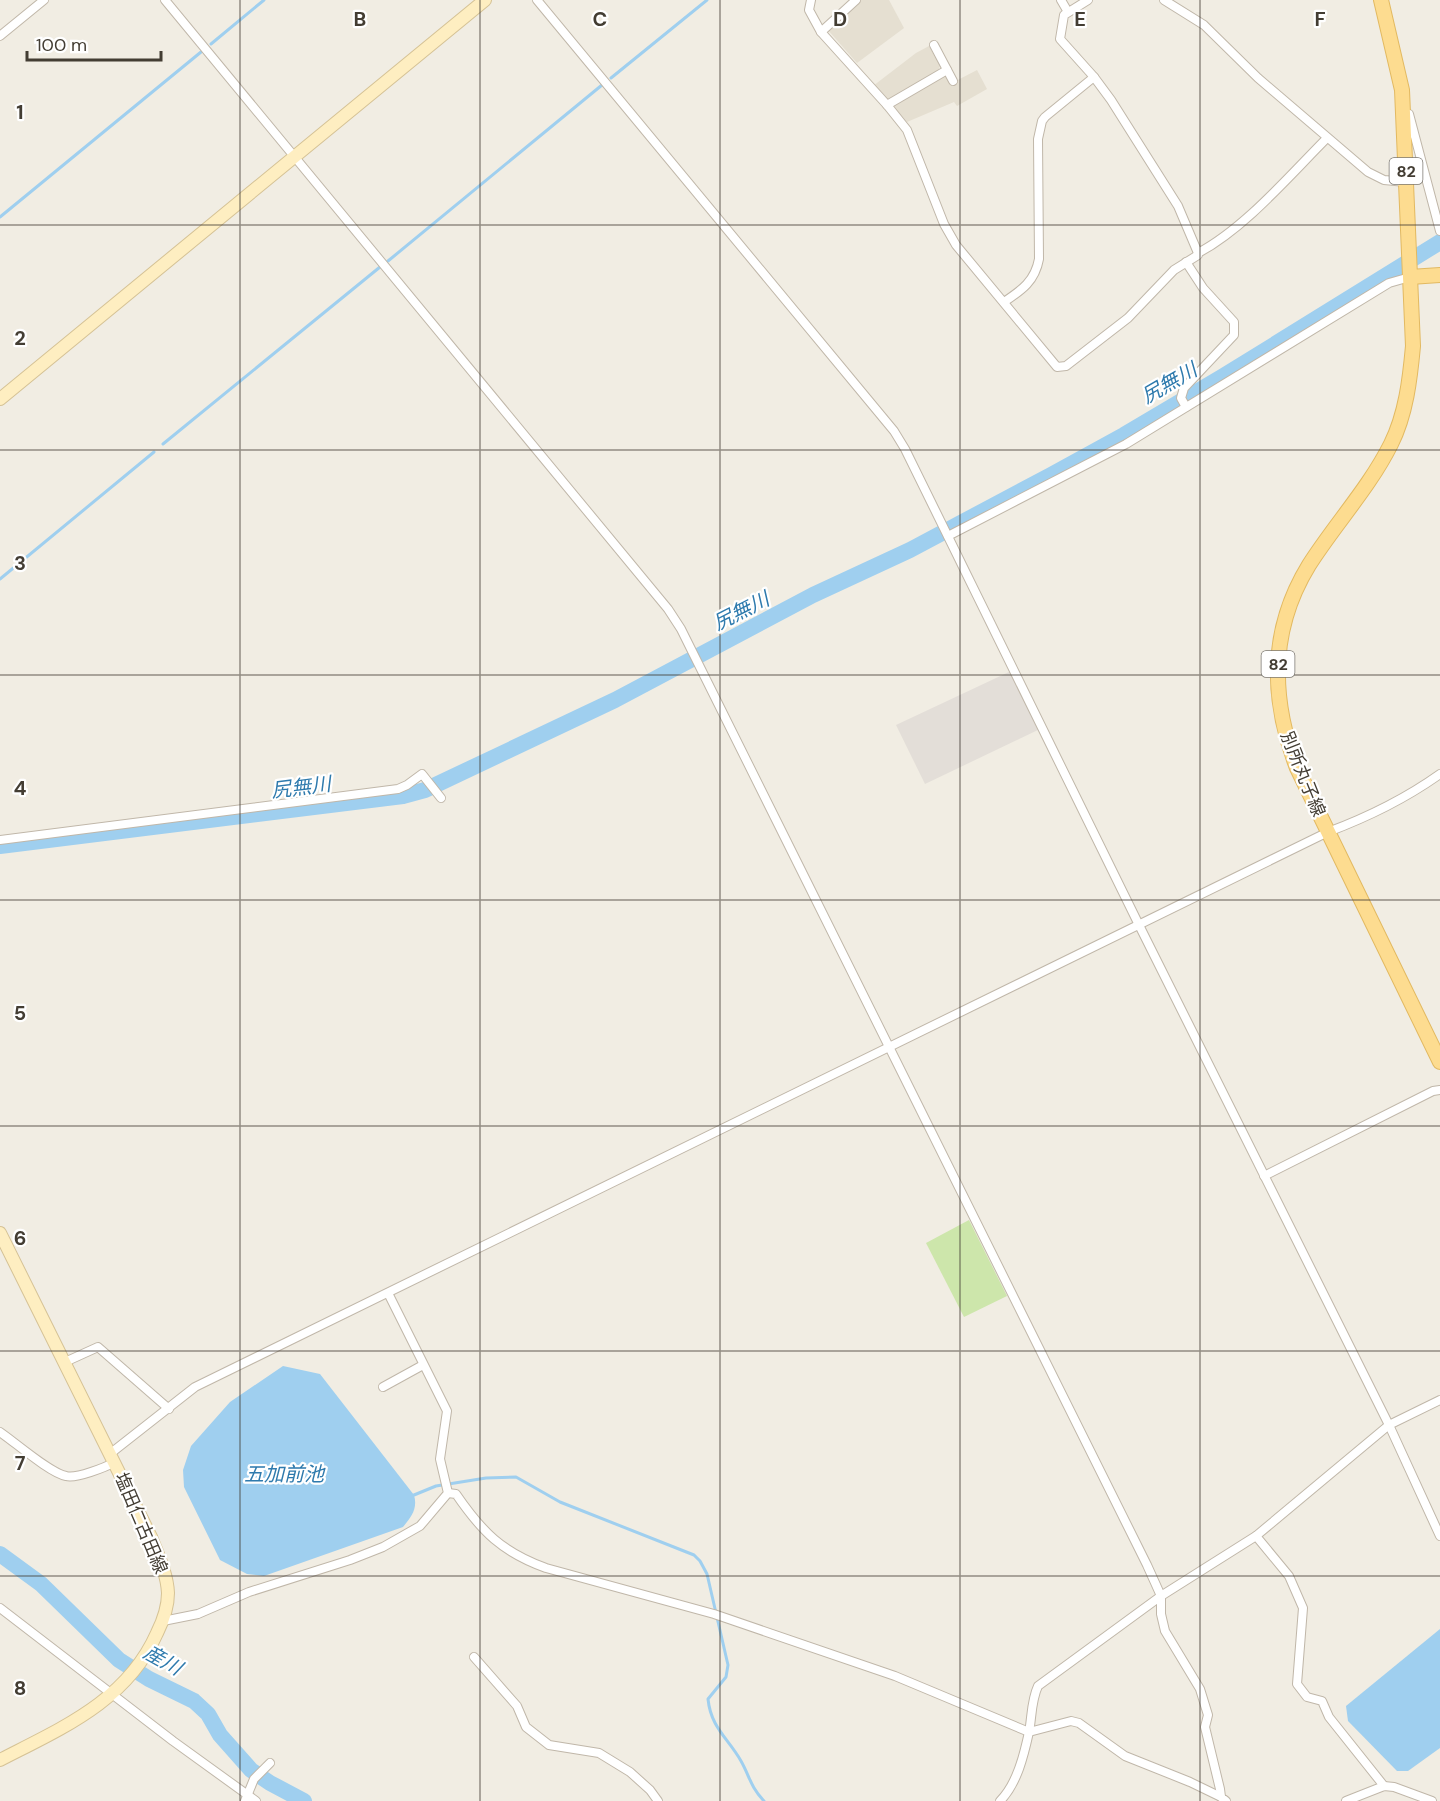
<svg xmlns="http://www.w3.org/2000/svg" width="1440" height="1801" viewBox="0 0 1440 1801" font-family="'DM Sans','Noto Sans JP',sans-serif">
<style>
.residential{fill:#e5dfd1}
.industrial{fill:#e3ded8}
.green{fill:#cde6ab}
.water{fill:#9fcfef}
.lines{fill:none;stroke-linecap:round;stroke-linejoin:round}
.stream{stroke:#9fcfef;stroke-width:3}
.river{stroke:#9fcfef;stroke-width:16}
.street-casing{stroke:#c0b7a9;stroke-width:10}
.secondary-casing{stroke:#d5c295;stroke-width:14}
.primary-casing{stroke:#e2b961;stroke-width:16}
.street{stroke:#fff;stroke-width:8}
.secondary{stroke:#feeec1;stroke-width:12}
.primary{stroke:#fddc90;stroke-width:14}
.grid{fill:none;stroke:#433d33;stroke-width:1.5;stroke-opacity:0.55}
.labels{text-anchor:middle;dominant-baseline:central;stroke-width:4.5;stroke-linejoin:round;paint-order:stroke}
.shield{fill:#fff;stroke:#7b7770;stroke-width:1.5}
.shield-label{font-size:16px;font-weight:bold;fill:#433d33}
.street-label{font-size:18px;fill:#433d33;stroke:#fff}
.water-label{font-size:20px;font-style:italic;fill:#2e7aad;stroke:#fff}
.grid-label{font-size:20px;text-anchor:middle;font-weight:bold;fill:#433d33;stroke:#fff;stroke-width:4.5;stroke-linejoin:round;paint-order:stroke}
</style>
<rect width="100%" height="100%" fill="#f1ede3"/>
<g class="residential">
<path d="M861,0H889L904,28L857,63L828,30Z"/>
<path d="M929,46L940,66L938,71L887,101L873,86L916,53Z"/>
<path d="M977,70L987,89L957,106L954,102L907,122L894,107L896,102L944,76L949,78L952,83Z"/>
</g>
<path class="industrial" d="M1011,671L1040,729L925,784L896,725Z"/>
<path class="green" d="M969,1220L1007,1296L964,1317L926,1243Z"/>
<g class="water">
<path d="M283,1366L320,1374L414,1495C418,1509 411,1517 403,1527L264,1576L247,1574L220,1560L184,1487L183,1470L191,1446L230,1402Z"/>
<path d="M1440,1629V1748L1408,1771H1397L1348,1721L1346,1706Z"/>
</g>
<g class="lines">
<g class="stream">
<path d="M211,44L264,0"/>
<path d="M611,78L707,0"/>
<path d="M0,217L201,52"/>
<path d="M388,261L602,85"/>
<path d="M163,444L380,267"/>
<path d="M0,579L154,452"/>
<path d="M414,1495L436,1486L486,1478L516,1477L560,1502L694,1555L700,1561L707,1574L728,1665L726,1677L708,1699C711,1728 728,1738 741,1761C750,1777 750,1786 764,1801"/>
</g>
<g class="river">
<path d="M0,846L403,796L425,790L615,700L813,595L910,550L1051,475L1124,435L1222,377L1440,242"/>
<path d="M0,1554L41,1584L119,1660L149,1679L194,1701L208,1714L220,1735L251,1770L270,1783L304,1801"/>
</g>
<defs>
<g id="street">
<path d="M165,0L668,609L681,629L1147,1565L1161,1596V1614L1165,1631L1200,1689L1208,1715L1205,1727L1220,1789L1221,1797L1226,1801"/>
<path d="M537,0L894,431L905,449L1139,925L1389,1425L1440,1536"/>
<path d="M811,0L809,10L821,32L887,105L907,130L944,224L956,245L1057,367L1066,366L1128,318L1174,270L1198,255V253C1245,228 1289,176 1327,138"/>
<path d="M1061,0L1068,12"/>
<path d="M1164,0L1204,25L1258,78L1368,172L1384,180L1406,182"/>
<path d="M821,32L856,0"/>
<path d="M0,36L44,0"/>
<path d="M934,45L953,81"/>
<path d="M1094,77L1111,100L1178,206L1198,253"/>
<path d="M887,105L947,70"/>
<path d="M1409,114L1440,231"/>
<path d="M1186,262L1203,288L1234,322V335L1184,388L1181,398L1186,407"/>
<path d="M1004,302C1022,290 1035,281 1039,259L1038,139L1042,121L1045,117L1094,77L1060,39L1064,15L1088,0"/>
<path d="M948,536L1126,444L1389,283L1410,277"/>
<path d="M0,840L398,789L407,785L422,774L441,798"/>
<path d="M1264,1176L1433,1091L1440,1090"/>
<path d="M65,1362L98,1347L169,1409"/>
<path d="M383,1387L423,1365"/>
<path d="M0,1432C16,1443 50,1473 66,1476C76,1479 106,1467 115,1462"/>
<path d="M111,1453L195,1387L1328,832C1368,817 1405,799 1440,774"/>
<path d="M448,1493L456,1494C482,1532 502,1552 546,1568L714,1614L895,1676L1029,1732L1071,1721L1079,1723L1125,1756L1190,1782L1221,1797"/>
<path d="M1256,1536L1289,1576L1303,1608L1297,1684L1307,1697L1322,1701L1329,1717L1384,1786"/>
<path d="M0,1608L173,1741L256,1801"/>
<path d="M163,1621L198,1614L249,1592L350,1560L383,1547L420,1526L448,1493L440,1459L447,1411L388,1293"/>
<path d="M474,1657L517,1706L526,1727L549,1745L599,1753L630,1772L650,1790L658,1801"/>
<path d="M245,1801L254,1779L270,1763"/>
<path d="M1000,1801C1017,1784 1024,1755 1029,1732C1032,1717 1031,1701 1038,1686L1161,1596L1256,1536L1389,1425L1440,1400"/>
<path d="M1346,1801L1384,1786L1394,1787L1432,1801"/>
</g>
<g id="secondary">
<path d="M0,399L485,0"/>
<path d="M0,1233L151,1537C158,1555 167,1573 168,1593C168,1607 163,1621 157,1633C127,1701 62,1728 0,1760"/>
</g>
<g id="primary">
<path d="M1381,0L1402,90L1413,346C1410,379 1406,414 1391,444C1369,488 1335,524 1309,565C1269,630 1270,698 1297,768L1440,1062"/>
<path d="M1410,277L1440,275"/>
</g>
</defs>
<use href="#street" class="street-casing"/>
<use href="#secondary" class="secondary-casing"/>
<use href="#primary" class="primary-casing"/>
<use href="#street" class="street"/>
<use href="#secondary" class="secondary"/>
<use href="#primary" class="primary"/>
</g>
<path class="grid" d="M240,0V1801M480,0V1801M720,0V1801M960,0V1801M1200,0V1801M0,225H1440M0,450H1440M0,675H1440M0,900H1440M0,1126H1440M0,1351H1440M0,1576H1440"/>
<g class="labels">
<g class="shield">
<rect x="1389.5" y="158" width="33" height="26" rx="4.5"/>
<rect x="1261.5" y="651" width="33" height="26" rx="4.5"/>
</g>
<g class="shield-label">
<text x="1406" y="171">82</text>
<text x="1278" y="664">82</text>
</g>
<g class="street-label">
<text transform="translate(1303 774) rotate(68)">別所丸子線</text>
<text transform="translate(141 1523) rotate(67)">塩田仁古田線</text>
</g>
<g class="water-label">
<text transform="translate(1169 383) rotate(-30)">尻無川</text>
<text transform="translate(741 611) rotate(-27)">尻無川</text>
<text transform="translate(301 787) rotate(-7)">尻無川</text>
<text x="284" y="1474">五加前池</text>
<text transform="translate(163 1660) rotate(29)">産川</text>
</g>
</g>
<g class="grid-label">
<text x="360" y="26">B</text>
<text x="600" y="26">C</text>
<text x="840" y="26">D</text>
<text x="1080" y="26">E</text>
<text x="1320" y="26">F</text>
<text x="20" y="119">1</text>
<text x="20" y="345">2</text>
<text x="20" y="570">3</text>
<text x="20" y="795">4</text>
<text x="20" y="1020">5</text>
<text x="20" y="1245">6</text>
<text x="20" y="1470">7</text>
<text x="20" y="1695">8</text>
</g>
<path d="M27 51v9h134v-9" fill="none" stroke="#433d33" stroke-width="3"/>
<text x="36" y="51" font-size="18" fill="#433d33" stroke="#ffffff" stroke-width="4.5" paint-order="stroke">100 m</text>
</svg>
